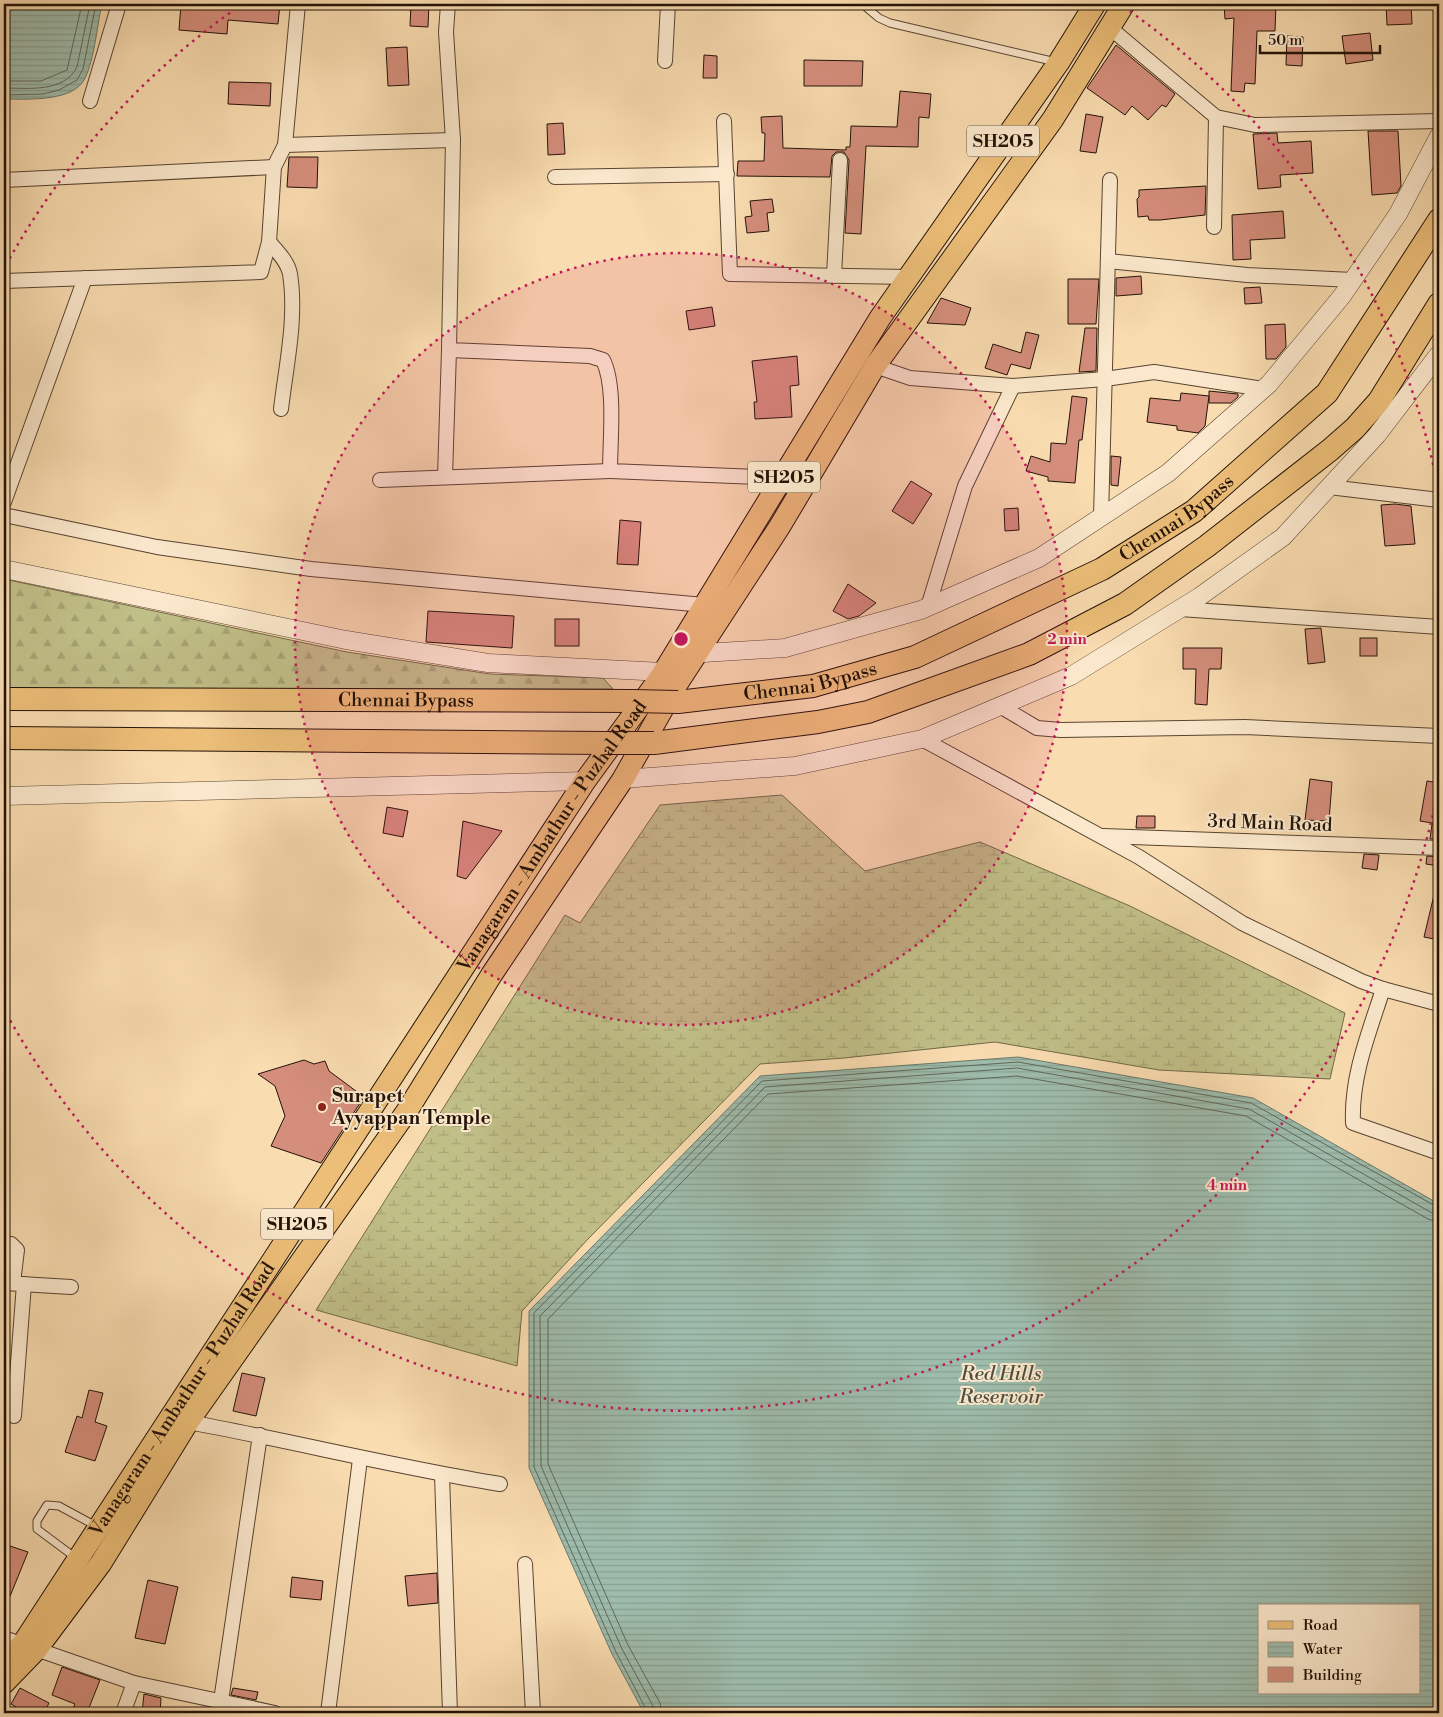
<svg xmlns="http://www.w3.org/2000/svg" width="1443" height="1717" viewBox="0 0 1443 1717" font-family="'Libre Bodoni',serif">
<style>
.forest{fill:url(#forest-firs);stroke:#726848}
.wetland{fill:url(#wetland-marsh);stroke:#726848}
.water{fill:url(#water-rules);stroke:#6d786a;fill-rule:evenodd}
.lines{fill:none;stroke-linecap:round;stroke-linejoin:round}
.shore{stroke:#60675a;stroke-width:1}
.building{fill:#d58e7c;stroke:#231207}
.service-casing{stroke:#584431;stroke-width:9}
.minor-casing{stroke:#584431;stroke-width:16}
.tertiary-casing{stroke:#584431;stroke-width:19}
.primary-casing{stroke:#231207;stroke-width:23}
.trunk-casing{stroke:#231207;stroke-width:24}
.service{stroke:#fbe8cc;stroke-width:7}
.minor{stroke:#fbe8cc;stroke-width:14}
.tertiary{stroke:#fbe8cc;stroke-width:18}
.primary{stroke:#ecbe78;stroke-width:21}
.trunk{stroke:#ecbe78;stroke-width:22}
.trunk-bridge-casing{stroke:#231207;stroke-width:24;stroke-linecap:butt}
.trunk-bridge{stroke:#ecbe78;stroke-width:22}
.ring{fill:none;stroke:#c2185b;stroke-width:2.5;stroke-dasharray:2.5 5}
.poi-dot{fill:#8f2418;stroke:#fbe8cc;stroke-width:2}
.labels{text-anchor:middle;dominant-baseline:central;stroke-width:4;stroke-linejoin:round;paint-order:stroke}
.shield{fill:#fbe8cc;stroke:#645242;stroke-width:1}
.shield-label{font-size:18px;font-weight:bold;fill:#231207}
.street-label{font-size:19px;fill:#231207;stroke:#fbe8cc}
.poi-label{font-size:19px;font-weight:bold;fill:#231207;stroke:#fbe8cc;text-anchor:start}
.water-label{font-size:20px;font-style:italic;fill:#4e4e41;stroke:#fbe8cc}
.centre{fill:#c2185b;stroke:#fbe8cc;stroke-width:2.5}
.ring-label{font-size:15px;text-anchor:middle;font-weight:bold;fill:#c2185b;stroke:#fbe8cc;stroke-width:4;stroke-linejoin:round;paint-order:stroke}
</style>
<defs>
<pattern id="forest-firs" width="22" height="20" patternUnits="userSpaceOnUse" patternTransform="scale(1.25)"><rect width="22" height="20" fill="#c1bf88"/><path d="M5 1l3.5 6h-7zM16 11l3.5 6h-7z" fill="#a6a374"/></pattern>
<pattern id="wetland-marsh" width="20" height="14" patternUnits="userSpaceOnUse" patternTransform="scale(1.25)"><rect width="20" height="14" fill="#c1bf88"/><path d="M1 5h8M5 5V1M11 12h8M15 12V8" fill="none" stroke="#a6a374"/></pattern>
<pattern id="water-rules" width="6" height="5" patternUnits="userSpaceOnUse" patternTransform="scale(1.25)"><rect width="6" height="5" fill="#9ebcac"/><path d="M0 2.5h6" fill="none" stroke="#88a192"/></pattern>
</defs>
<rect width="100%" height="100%" fill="#f9dcb0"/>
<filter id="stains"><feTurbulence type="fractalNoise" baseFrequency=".004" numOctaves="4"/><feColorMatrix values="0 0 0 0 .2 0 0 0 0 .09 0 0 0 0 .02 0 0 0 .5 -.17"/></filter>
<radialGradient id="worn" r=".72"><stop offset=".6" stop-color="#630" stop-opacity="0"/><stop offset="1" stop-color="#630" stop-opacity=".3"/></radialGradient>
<path class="forest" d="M4,579L347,652L490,674L603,678L613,689H4Z"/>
<path class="wetland" d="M782,795L865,871L980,842L1130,906L1345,1013L1330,1079L1159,1070L995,1042L844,1058L760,1064L588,1239L522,1311L517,1366L316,1310L565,915L580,923L660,805Z"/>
<g class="water">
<path d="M4,4H102C97,24 94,67 82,83C67,102 25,99 4,99Z"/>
<path d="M1018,1057L1253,1098L1439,1204V1713H644L612,1654L529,1468V1311L760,1076ZM1259,1606H1419V1693H1259Z"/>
</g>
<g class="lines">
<g class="shore">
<path d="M4,81H41L67,70L82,4"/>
<path d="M4,88C28,88 64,93 77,67L90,4"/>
<path d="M4,95L43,94L59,90L77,80L83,69L96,4"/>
<path d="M648,1713L616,1652L534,1467V1313L762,1081L1018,1062L1251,1103L1439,1208"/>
<path d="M655,1713L653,1706L622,1649L541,1466L540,1316L765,1087L1017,1068L1249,1109L1432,1213L1439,1214"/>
<path d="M662,1713L660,1703L628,1645L548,1464V1319L768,1094L1017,1076L1246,1116L1428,1219L1439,1222"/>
</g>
</g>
<g class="building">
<path d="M181,4L231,6V4H280L278,24L228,20L227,34L179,30Z"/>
<path d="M411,4H429L428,27L410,26Z"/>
<path d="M1224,4H1276L1275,31H1257L1255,84L1245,83L1244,92L1231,91L1234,18L1225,19Z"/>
<path d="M1386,4H1411L1412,24L1387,25Z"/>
<path d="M1370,33L1373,60L1346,64L1342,36Z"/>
<path d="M1287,36L1303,37L1302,66L1286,65Z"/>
<path d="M1116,45L1175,94L1166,107L1162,105L1148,120L1132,106L1125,115L1087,88Z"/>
<path d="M407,47L409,85L388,86L386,48Z"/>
<path d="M704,55L717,56V78H703Z"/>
<path d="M804,60L863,61L862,86H804Z"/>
<path d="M229,82L271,83L270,106L228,104Z"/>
<path d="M900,91L931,94L929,118L919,117L918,147L866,146L861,234L845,233L849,160L844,152H836L832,156L830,177L737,176L738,161H764L765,133H762L761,117L782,116L783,148L846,150V147H850L851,126L897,127Z"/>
<path d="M1086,114L1103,117L1096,153L1080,151Z"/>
<path d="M563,123L565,154L548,155L547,124Z"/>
<path d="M1368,131H1398L1401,186L1397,193L1372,195Z"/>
<path d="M1277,133L1278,143L1311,141L1313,173L1280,175L1281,187L1258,189L1253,134Z"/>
<path d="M289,157H318L317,188L287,187Z"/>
<path d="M1206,186L1205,215L1160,220H1149L1148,216L1138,217L1137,199L1139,197V190Z"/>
<path d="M772,199L774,212L767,213L769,231L747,233L745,217L752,216L750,201Z"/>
<path d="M1283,211L1285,238L1250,240L1251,259L1233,260L1232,215Z"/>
<path d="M1141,276L1142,294L1116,296V278Z"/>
<path d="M1068,279H1099L1096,324H1068Z"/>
<path d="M1260,287L1262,303L1245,304L1244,288Z"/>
<path d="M941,298L971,308L965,325L927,323Z"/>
<path d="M712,307L715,326L689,330L686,311Z"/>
<path d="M1285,324L1286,347L1276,359H1266L1265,325Z"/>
<path d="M1085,328H1097L1096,371L1079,372Z"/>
<path d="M1026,332L1039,335L1030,369L1011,364L1007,375L985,368L993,344L1021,353Z"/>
<path d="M797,356L799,385L790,386L792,417L755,419L754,402H757L752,361Z"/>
<path d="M1209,391L1238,394V397L1231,403H1209Z"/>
<path d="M1181,393L1209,396L1205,426L1198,433L1177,430V426L1147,422L1150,398L1180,401Z"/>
<path d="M1072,396L1087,398L1082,440H1079L1075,483L1048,481V477L1026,471L1031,456L1050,462L1051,443L1066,444Z"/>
<path d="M1111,456L1121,457L1118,486L1111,485Z"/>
<path d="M911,481L932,494L913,524L892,511Z"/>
<path d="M1395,504L1411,506L1415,544L1385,546L1381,505Z"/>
<path d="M1018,508L1019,530L1005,531L1004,509Z"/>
<path d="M620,520L641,522L638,565L617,564Z"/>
<path d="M848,584L876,603L859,616L848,619L833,611Z"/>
<path d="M428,611L514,616L512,648L426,642Z"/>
<rect x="555" y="619" width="24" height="27"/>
<path d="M1321,628L1325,662L1308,664L1305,629Z"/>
<rect x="1360" y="638" width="17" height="18"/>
<path d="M1183,648H1222L1221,669H1209L1207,705L1195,704L1196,669H1183Z"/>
<path d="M1310,779L1332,782L1329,821L1305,820Z"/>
<path d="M1427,781L1439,783V839H1430L1432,824H1438L1420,821Z"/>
<path d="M387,807L408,811L403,837L383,833Z"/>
<path d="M1137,816H1155V828H1136Z"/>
<path d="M463,821L502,831L466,879L457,876Z"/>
<path d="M1364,854L1379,855L1377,870L1362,868Z"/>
<path d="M1427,856L1439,857V866L1426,864Z"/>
<path d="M1434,895L1439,896V940L1424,937Z"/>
<path d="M304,1060L314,1064L325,1061L329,1071L364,1097L321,1163L271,1146L285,1116L275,1086L258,1074Z"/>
<path d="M242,1373L265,1378L256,1416L233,1411Z"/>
<path d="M89,1390L103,1393L95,1422L107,1426L95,1461L65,1452L77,1416L82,1418Z"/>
<path d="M4,1544L28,1552L4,1611Z"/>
<path d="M437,1573L438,1603L408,1606L405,1576Z"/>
<path d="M292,1577L323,1581L321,1600L290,1597Z"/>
<path d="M148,1580L178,1587L165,1644L135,1638Z"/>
<path d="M62,1667L100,1680L87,1713L73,1708L75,1704L52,1695Z"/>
<path d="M20,1688L49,1703L44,1713H13L16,1707L11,1704Z"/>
<path d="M233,1688L258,1692L256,1700L231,1695Z"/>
<path d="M144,1694L161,1698L160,1713H142Z"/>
</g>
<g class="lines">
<defs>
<g id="service">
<path d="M867,8L879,18L890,23L1056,62"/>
<path d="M76,1558L37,1529V1521L47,1505L59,1506L96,1526"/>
</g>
<g id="minor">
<path d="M448,4L446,32L453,140L449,350L590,356L603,360C616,386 610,440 610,471L783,478"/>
<path d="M1109,27L1216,117L1255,125L1439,121"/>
<path d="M665,61L668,4"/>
<path d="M90,101L119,4"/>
<path d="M724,121L730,274L908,277"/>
<path d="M285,145L453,140"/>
<path d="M555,177L727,174"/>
<path d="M4,180L274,167"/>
<path d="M1214,227L1216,117"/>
<path d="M269,242C277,251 288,262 290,274C297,318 286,366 281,409"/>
<path d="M1108,261L1247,275L1353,280"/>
<path d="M834,276L840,160"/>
<path d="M4,281L261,272L269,242L274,167L285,145L298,4"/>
<path d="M875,366L910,378L1013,386L1105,379L1154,372L1263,389"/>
<path d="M445,477L449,350"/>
<path d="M380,480L610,471"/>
<path d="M1329,487L1439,500"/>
<path d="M4,502L85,278"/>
<path d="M4,515L157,547L311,569L704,605"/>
<path d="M1101,517L1110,180"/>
<path d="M928,607L965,486L1013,386"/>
<path d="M1180,609L1439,627"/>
<path d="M1000,706L1037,728L1061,730L1245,727L1439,736"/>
<path d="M922,739L1139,857L1242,923L1361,981L1383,989L1439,1004"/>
<path d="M1103,836L1439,848"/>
<path d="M1383,989C1369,1033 1351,1076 1353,1123L1439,1153"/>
<path d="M4,1244H11L17,1250L13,1283"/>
<path d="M4,1283L71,1287"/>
<path d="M14,1416L24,1284"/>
<path d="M188,1422C292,1441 395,1467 500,1484"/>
<path d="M442,1475L450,1713"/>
<path d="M525,1564L533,1713"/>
<path d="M4,1638L134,1683L275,1713"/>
<path d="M221,1701L260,1435"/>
<path d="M123,1713L134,1683"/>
<path d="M328,1713L360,1459"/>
</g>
<g id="tertiary">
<path d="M4,569L346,640L488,663L663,672"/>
<path d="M687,654L785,648L921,610L1039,558L1168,473L1269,384L1342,296L1398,214L1439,136"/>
<path d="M623,779L795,766L922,739L1071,676L1199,597L1283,537L1377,435L1439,354"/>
<path d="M4,796L585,781"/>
</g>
<g id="primary">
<path id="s1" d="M4,1662L22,1645L585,781L660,678L880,318L1059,62L1095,4"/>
<path d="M4,1683L36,1650L101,1563L188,1422L407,1111L492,974L623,779L675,687L780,526L875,366L1053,119L1124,4"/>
</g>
<g id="trunk">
<path id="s2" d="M4,699L633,701"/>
<path id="s3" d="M678,702L813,686L915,657L1102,569L1194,511L1327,393L1439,220"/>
<path d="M4,738L604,743"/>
<path d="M654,743L818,722L868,712L1029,654L1125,604L1207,546L1330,450L1355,428L1379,401L1439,304"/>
</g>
</defs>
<use href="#service" class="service-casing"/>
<use href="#minor" class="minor-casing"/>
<use href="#tertiary" class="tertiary-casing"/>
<use href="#primary" class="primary-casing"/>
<use href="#trunk" class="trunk-casing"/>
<use href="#service" class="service"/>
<use href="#minor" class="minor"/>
<use href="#tertiary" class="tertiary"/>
<use href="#primary" class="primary"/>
<use href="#trunk" class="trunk"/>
<defs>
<g id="trunk-bridge">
<path d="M633,701L678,702"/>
<path d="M604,743H654"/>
</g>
</defs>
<use href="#trunk-bridge" class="trunk-bridge-casing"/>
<use href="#trunk-bridge" class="trunk-bridge"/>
</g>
<circle cx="681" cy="639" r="386" fill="#c2185b" fill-opacity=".12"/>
<g class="ring">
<circle cx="681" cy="639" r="386"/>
<path d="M1439 786A772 772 0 0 1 6 1013M6 265A772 772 0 0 1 238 7M1124 7A772 772 0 0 1 1439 492"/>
</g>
<circle class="poi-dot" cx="322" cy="1107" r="5"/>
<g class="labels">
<g class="shield">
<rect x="967" y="125.5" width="72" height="31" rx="4"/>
<rect x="748" y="461.5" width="72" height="31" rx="4"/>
<rect x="261" y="1208.5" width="72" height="31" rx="4"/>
</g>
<g class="shield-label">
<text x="1003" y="141">SH205</text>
<text x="784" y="477">SH205</text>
<text x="297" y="1224">SH205</text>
</g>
<g class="street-label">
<text stroke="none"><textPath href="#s3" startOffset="539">Chennai Bypass</textPath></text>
<text stroke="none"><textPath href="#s3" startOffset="134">Chennai Bypass</textPath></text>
<text stroke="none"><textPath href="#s2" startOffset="402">Chennai Bypass</textPath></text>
<text transform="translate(1270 823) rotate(2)">3rd Main Road</text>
<text stroke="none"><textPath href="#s1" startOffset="992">Vanagaram - Ambathur - Puzhal Road</textPath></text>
<text stroke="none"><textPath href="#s1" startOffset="318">Vanagaram - Ambathur - Puzhal Road</textPath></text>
</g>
<g class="poi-label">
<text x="332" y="1096">Surapet<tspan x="332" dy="22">Ayyappan Temple</tspan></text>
</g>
<g class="water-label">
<text x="1001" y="1374">Red Hills<tspan x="1001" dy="23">Reservoir</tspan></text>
</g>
</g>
<circle cx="681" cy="639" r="8" class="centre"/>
<g class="ring-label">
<text x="1067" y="644">2 min</text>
<text x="1227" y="1190">4 min</text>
</g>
<rect width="1443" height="1717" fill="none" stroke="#f9dcb0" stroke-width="20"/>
<rect x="5" y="5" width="1433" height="1707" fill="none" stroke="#231207" stroke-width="2.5"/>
<rect x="10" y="10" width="1423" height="1697" fill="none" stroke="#231207"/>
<rect x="1258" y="1604" width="162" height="90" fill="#fbe8cc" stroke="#a5927d"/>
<rect x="1268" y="1621" width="25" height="8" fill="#ecbe78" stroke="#a5927d"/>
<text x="1303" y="1630" font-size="15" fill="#231207">Road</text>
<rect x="1268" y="1642" width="25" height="15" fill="url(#water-rules)" stroke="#a5927d"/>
<text x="1303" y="1654" font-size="15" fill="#231207">Water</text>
<rect x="1268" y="1667" width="25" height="15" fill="#d58e7c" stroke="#a5927d"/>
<text x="1303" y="1680" font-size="15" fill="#231207">Building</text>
<path d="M1260 45v8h120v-8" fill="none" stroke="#231207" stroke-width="2.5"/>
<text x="1268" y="45" font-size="15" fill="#231207" stroke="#fbe8cc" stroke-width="4" paint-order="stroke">50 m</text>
<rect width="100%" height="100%" filter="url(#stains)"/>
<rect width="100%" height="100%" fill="url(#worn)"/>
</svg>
